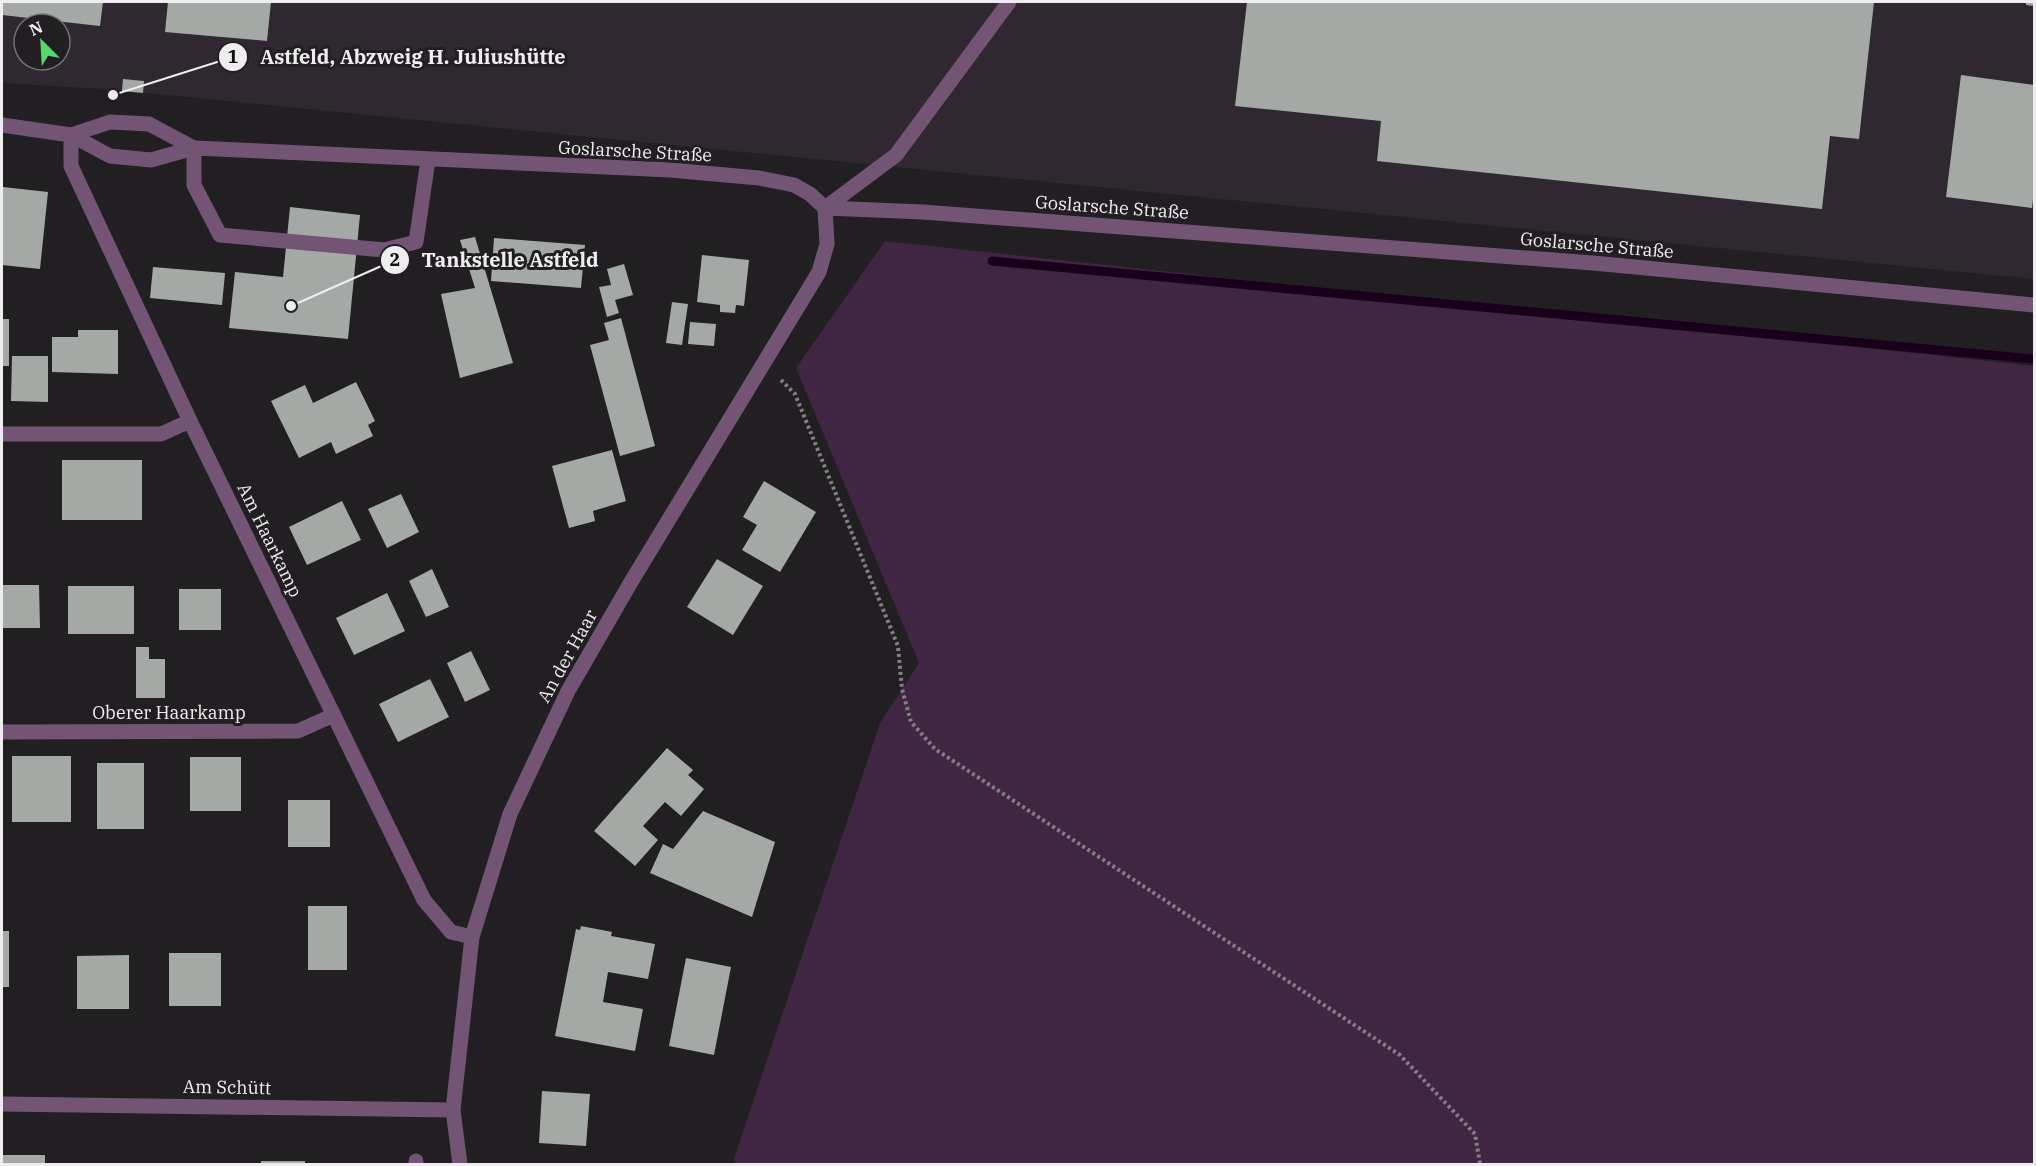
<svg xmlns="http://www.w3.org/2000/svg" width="2036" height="1166" viewBox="0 0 2036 1166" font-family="'IBM Plex Serif',serif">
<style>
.built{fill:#2f2830;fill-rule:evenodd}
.green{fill:#402642}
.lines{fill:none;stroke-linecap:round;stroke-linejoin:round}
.stream{stroke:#18001b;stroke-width:9}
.building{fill:#a5a9a6}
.path{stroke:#828082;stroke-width:4;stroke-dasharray:3 3;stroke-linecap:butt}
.minor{stroke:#735475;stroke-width:15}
.labels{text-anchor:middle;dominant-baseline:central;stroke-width:6;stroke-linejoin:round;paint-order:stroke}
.street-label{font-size:18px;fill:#efedef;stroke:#221f22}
.leader{fill:none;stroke:#efedef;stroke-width:2}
.callout-dot{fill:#efedef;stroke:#221f22;stroke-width:2}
.mark-label{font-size:18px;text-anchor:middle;font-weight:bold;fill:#111}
.callout-label{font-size:20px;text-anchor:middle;font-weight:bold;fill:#efedef;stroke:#221f22;stroke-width:6;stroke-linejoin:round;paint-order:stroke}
</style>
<rect width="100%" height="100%" fill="#221f22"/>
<path class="built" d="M2,2H2034V279L105,89L2,83ZM24,24H60V60H24Z"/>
<path class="green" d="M885,241L2034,366V1164H734L735,1156L880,723L919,663L796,368Z"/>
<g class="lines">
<path class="stream" d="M992,261L2034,359"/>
</g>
<g class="building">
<path d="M2,2H103L100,26L2,15Z"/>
<path d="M168,2H271L267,41L165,32Z"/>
<path d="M1247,2H1874L1859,139L1830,136L1822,209L1377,161L1381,121L1235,106Z"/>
<path d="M2026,2H2034V6L2026,5Z"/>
<path d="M1961,75L2034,85V191L2032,208L1946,197Z"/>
<path d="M123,79L144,81L143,93L122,91Z"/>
<path d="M3,187L48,192L40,269L2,265Z"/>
<path d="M290,207L360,215L348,339L229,328L235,272L283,277Z"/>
<path d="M475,237L513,363L460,378L441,294L475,288L460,240Z"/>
<path d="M494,238L585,245L581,288L491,281Z"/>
<path d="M702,255L749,260L744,306L736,305L735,313L720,312V305L697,302Z"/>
<path d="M624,264L633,295L615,300L619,313L607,317L599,287L611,285L607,269Z"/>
<path d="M153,267L225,273L222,305L150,298Z"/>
<path d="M672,302L688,304L682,345L666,343Z"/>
<path d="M621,318L655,446L620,456L590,345L609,340L604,323Z"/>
<rect x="2" y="319" width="7" height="47"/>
<path d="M690,322L716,324L714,346L688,344Z"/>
<path d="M78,330H118V374L52,372V337H78Z"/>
<path d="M12,356H48V402L11,401Z"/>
<path d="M356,382L375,421L368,425L373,436L336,454L331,442L299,458L271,401L305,385L313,403Z"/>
<path d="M612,450L626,501L593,511L595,521L569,528L552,466Z"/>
<rect x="62" y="460" width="80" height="60"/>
<path d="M764,481L816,512L780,572L742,550L757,525L743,517Z"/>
<path d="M401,494L419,532L387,548L368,509Z"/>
<path d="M342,501L361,540L307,565L289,527Z"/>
<path d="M717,559L763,586L733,635L687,607Z"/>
<path d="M432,569L449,607L426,617L409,581Z"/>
<path d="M2,585H39L40,628H2Z"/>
<rect x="68" y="586" width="66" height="48"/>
<rect x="179" y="589" width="42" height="41"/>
<path d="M387,593L405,631L354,655L336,618Z"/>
<path d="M136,647H149V659H165V698H136Z"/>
<path d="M471,651L490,690L465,702L447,663Z"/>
<path d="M430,679L449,717L398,742L379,704Z"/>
<path d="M667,748L693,770L688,775L704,789L681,816L665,802L643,826L658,840L635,866L594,831Z"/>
<rect x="12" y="756" width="59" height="66"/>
<rect x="190" y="757" width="51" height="54"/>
<rect x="97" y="763" width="47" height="66"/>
<rect x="288" y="800" width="42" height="47"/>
<path d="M703,811L775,842L752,917L650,873L663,844L673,849Z"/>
<rect x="308" y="906" width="39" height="64"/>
<path d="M581,926L612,932L611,936L655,944L648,979L608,972L603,1002L643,1009L635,1051L555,1036L576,929L580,930Z"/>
<rect x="2" y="931" width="7" height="56"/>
<rect x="169" y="953" width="52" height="53"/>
<path d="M129,955V1009H77V956Z"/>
<path d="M686,958L731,967L714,1055L669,1046Z"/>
<path d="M542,1091L590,1094L586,1146L539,1143Z"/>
<rect x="2" y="1155" width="43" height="9"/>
<rect x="261" y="1161" width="44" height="3"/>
</g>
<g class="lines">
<path class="path" d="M781,380L795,394L898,646L902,689L911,722L935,749L1400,1055L1475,1134L1480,1164"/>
<g class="minor">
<path d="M2,125L71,135L110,156L151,160L194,148L670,170L759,178L794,185L810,194L825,208L923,212L1593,263L2034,305"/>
<path d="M71,135V166L190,421L424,900L451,932L472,937"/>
<path d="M71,135L110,122L149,124L194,148"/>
<path d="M194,148V185L220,235L384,250L416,242L428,160"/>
<path d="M825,208L896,155L1009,2"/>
<path d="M2,434H161L190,421"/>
<path d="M2,732L298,731L334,715"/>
<path d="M2,1104L453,1110"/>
<path d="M416,1161V1164"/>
<path d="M460,1164L453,1110L472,937L510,814L568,691L631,582L819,272L827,244L825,208"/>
</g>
</g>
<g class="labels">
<g class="street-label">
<text transform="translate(635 151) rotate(3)">Goslarsche Straße</text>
<text transform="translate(1112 207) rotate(4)">Goslarsche Straße</text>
<text transform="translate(1597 245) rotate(5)">Goslarsche Straße</text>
<text transform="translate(270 540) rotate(64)">Am Haarkamp</text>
<text transform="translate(567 656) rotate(-61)">An der Haar</text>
<text x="169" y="712">Oberer Haarkamp</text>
<text transform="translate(227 1087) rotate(1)">Am Schütt</text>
</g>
</g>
<path class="leader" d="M113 95L233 57M291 306L395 260"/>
<g class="callout-dot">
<circle cx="113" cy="95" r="6"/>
<circle cx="291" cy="306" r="6"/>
<circle cx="233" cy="57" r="15"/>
<circle cx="395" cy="260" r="15"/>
</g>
<g class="mark-label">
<text x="233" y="63">1</text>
<text x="395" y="266">2</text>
</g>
<g class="callout-label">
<text x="413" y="64">Astfeld, Abzweig H. Juliushütte</text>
<text x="510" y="267">Tankstelle Astfeld</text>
</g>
<rect width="2036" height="1166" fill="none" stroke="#efedef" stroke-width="6"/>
<g transform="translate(42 42) rotate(336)"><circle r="28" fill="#221f22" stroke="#747174" stroke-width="1.5"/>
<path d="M0-4.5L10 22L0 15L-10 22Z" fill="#59d56f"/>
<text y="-9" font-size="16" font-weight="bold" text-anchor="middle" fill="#efedef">N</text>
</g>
</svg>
